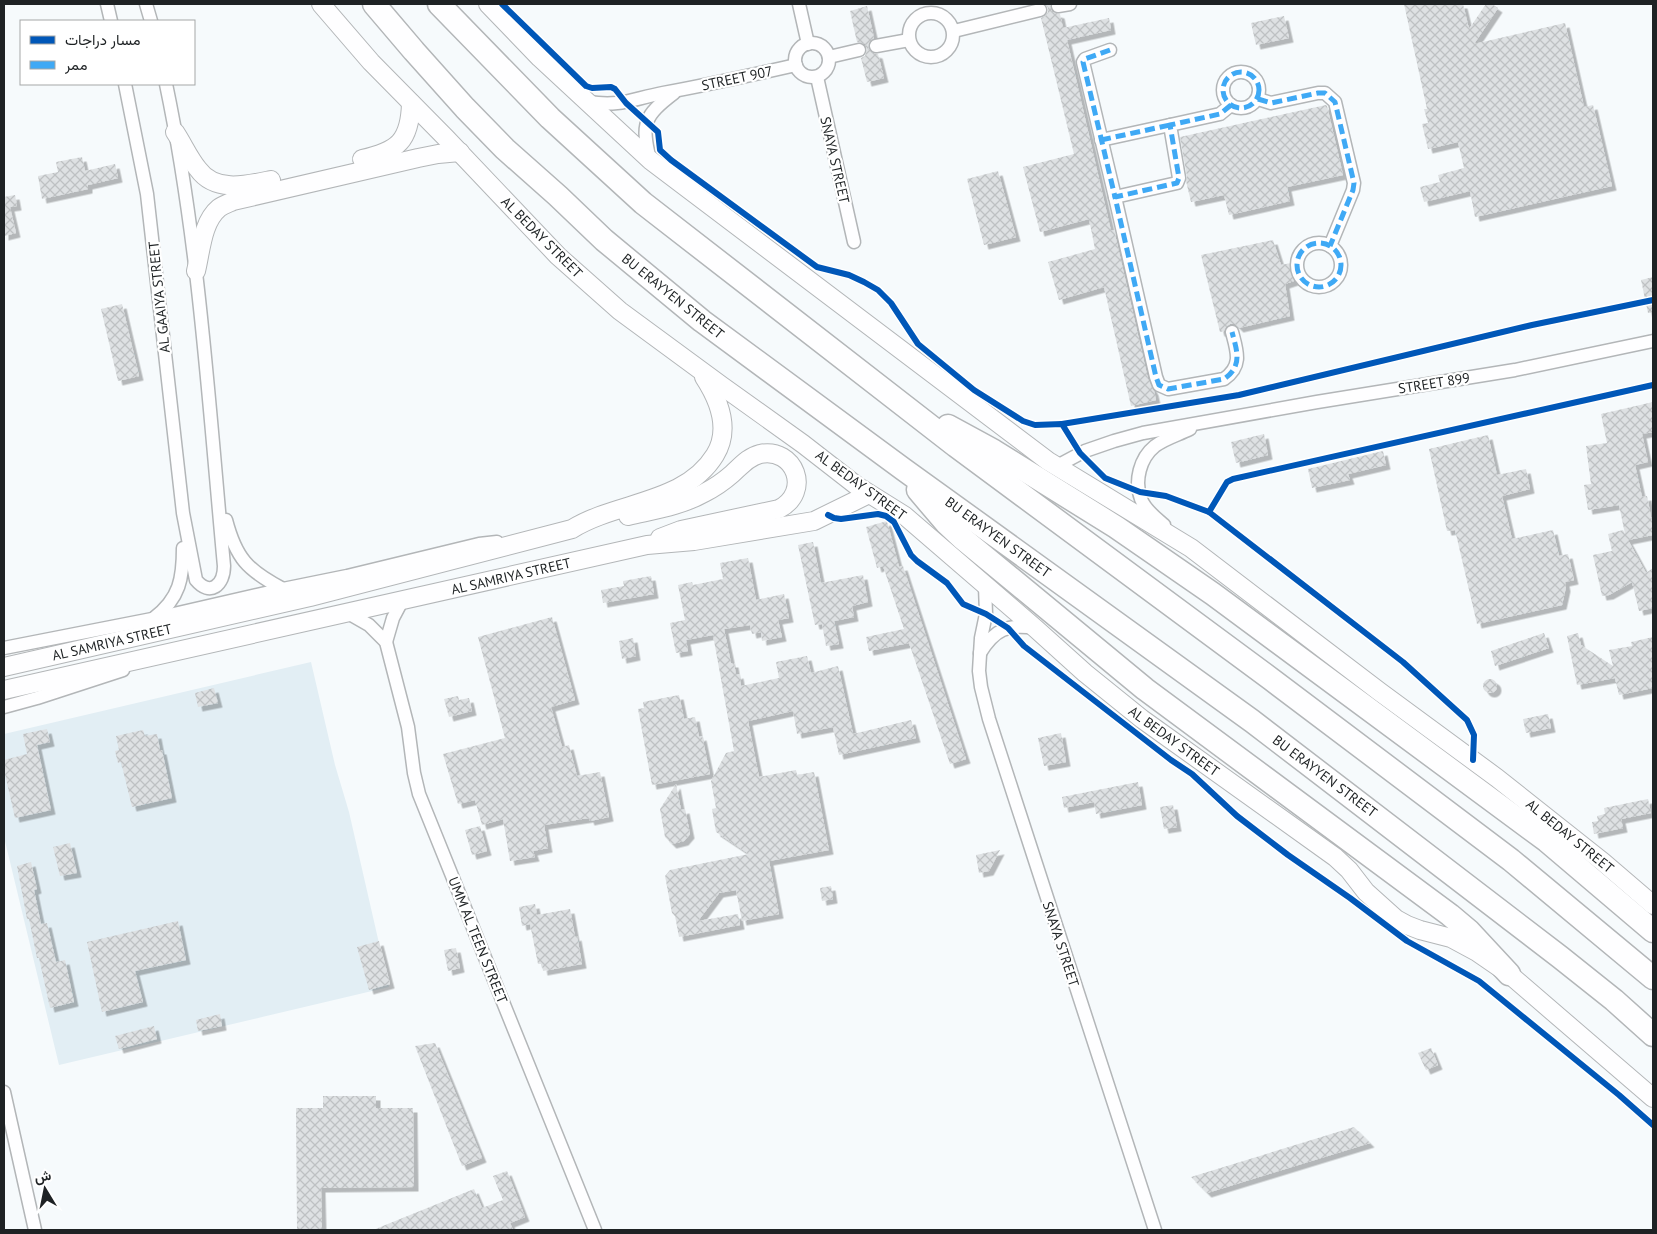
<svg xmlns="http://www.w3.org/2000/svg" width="1657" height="1234" viewBox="0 0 1657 1234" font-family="'PT Sans',Vazirmatn,sans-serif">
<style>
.built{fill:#e2eef4}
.building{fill:url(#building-cross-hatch);filter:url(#shadow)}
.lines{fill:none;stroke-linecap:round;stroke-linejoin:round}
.street-casing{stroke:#b3b6b8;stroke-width:15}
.secondary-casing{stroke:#b3b6b8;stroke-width:20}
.highway-casing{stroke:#b3b6b8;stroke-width:25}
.street{stroke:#fefeff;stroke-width:12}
.secondary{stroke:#fefeff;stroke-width:18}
.highway{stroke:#fefeff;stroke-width:22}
.quiet{stroke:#3fa9f5;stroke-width:5;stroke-dasharray:10 5;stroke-linecap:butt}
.cycleway-casing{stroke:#fff;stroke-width:9}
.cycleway{stroke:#0057b8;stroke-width:6}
.labels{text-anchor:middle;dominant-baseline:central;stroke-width:4.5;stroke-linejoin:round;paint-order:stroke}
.street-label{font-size:14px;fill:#1e2224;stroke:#fff}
</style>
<defs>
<pattern id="building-cross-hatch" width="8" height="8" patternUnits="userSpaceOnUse" patternTransform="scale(1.25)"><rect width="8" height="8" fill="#dee1e3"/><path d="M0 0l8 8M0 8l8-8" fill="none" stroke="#bec1c3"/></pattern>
<filter id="shadow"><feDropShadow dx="4.5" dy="4.5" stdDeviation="0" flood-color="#0004"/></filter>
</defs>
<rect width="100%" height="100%" fill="#f6fafc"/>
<path class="built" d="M311,662L335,765L349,812L389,987L59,1065L4,837V734Z"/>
<g class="building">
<path d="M1045,4H1050L1052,12L1060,14L1063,28L1109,18L1111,30L1067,40L1111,231L1114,230L1148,379L1154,391L1156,400L1131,406L1104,287L1059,300L1048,262L1095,249L1089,219L1040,232L1023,167L1074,154L1041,18L1045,16L1048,12V8Z"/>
<path d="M1404,4H1463L1469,29L1486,4H1492L1498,8L1474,44L1565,23L1584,107L1593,105L1612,186L1475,217L1470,191L1424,202L1420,187L1440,182L1438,175L1464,168L1458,142L1428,149L1422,124L1428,123L1424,109H1427Z"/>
<path d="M867,6L874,38L869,43L868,48L873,53L878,54L884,78L867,82L861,58L865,56L867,49L865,44L857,42L850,11Z"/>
<path d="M1284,16L1289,38L1256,45L1251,23Z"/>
<path d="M1326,105L1327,106L1343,175L1287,187L1290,201L1229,215L1224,195L1191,202L1186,181L1187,177L1180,137Z"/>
<path d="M82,157L85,171L115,164L118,178L88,185V189L42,199L38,176L58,172L56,162Z"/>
<path d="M998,171L1016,237L984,245L967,179Z"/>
<path d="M15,195L17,206L10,207L16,233L4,236V197Z"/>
<path d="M1273,240L1281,265L1296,262L1300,279L1285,284L1290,316L1239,328L1235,324H1230L1226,327L1224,331L1220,332L1201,255Z"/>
<path d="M1653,277V313H1648L1641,280Z"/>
<path d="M122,304L139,376L118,381L101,309Z"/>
<path d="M1653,402V432L1642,434L1648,462L1635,465L1642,497L1647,496L1653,527V535L1628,540L1646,573L1653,568V608L1639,611L1632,582L1609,595L1602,596L1593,555L1612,551L1608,534L1623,530L1625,534L1619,505L1588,510L1584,485L1591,484L1586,446L1607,443L1601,414Z"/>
<path d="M1264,434L1268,455L1236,463L1231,442Z"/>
<path d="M1488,435L1497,475L1526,469L1530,489L1502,496L1512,539L1553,530L1559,556L1568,554L1574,580L1565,582L1566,587L1562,605L1477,624L1455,530L1447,531L1429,449Z"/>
<path d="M1383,451L1386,465L1348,474L1350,480L1312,488L1308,469Z"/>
<path d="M887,521L899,567L903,566L966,759L950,764L909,643L869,651L866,637L904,629L883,566L877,568L866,527Z"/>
<path d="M813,542L821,583L863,575L868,602L852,606L854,617L834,621L839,644L826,646L822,624L815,625L798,545Z"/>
<path d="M748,558L756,600L784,594L789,618L778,620L782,637L762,641L761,632L752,634L750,625L724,629L731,663H734L736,675L739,674L741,686L779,678L776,662L807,656L811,673L838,666L853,734L911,720L916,738L839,755L833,727L797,734L793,711L748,721L759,777L796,770L797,775L814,772L829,850L769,861L779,914L742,921L736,890L719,893L698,921L738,914L740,925L679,937L675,916L672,913L665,876L670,870L749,854L716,832L712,809L716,808L711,781L726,753L734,751L713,635L686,640L688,651L676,653L670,623L685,620L678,585L692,582L693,585L723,579L720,563Z"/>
<path d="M651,576L654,594L603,603L601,590L624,586L623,581Z"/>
<path d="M552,617L575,700L551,707L562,747L569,745L577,776L600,772L609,817L590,821L589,818L544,825L548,848L533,851L535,857L510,861L503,819L482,825L475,800L458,804L443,754L505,738L478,637Z"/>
<path d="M1544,633L1549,648L1495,666L1491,651Z"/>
<path d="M1578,633L1581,645L1613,666L1609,650L1632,646L1631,642L1653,637V688L1619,695L1615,678L1577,685L1567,636Z"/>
<path d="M633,638L636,656L622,659L619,641Z"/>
<circle cx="1490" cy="686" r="7"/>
<path d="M214,688L218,703L198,707L195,693Z"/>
<path d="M679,695L684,719L695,717L699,737L702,736L710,774L652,785L638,709L644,708L643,702Z"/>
<path d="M458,696L459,700L469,698L472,711L449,717L444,699Z"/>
<path d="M1548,714L1551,728L1526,733L1523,719Z"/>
<path d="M47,729L50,742L37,745L51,810L15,818L4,770V760L27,754L23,734Z"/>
<path d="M143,730L145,736L157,734L160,750H162L172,798L132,807L121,762L118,763L115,751L119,750L116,736Z"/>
<path d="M1061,733L1066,762L1044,766L1038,738Z"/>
<path d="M1138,782L1142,805L1096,814L1094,802L1064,808L1062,797Z"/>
<path d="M676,784L681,810L685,809L690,834L684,841L672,844L665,837L660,809Z"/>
<path d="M1648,799L1651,813L1621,819L1623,828L1594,834L1592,822L1598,821L1597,816L1605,814L1604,808Z"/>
<path d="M1173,805L1177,827L1164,829L1160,807Z"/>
<path d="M480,826L487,851L472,855L465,830Z"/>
<path d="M70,843L77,873L60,876L53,847Z"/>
<path d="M1000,850L989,871L979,873L976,855Z"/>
<path d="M31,862L37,889L34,890L41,924L47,923L56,962L65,960L74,1002L50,1008L39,958H37L29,919H27L17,866Z"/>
<path d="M831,886L833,899L822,901L820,888Z"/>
<path d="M535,904L537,915L570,909L575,937L577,936L582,964L543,971L542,964H538L530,924L522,926L519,907Z"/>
<path d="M178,921L186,960L135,971L143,1002L102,1012L87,942Z"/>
<path d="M379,941L390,984L369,990L357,947Z"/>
<path d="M456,948L460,968L448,971L444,950Z"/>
<path d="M220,1014L222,1026L198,1031L196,1020Z"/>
<path d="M154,1026L157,1039L119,1049L115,1036Z"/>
<path d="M435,1043L482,1158L462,1166L415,1046Z"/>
<path d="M1431,1048L1438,1065L1426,1070L1418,1053Z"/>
<path d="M323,1096H376V1108H413L414,1187L321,1188L322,1230H297L296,1108H323Z"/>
<path d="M1354,1127L1370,1143L1207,1193L1191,1177Z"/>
<path d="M507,1171L525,1217L510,1223L513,1230H373L474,1189L482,1208L503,1200L493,1176Z"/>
</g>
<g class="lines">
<defs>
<g id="street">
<path d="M107,4L111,21"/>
<path d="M146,4L151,21"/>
<path d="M799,4L808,44"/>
<path d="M1058,6L1070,4"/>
<circle cx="931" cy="35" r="22"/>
<path d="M954,31L1040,10"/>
<circle cx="812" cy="60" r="17"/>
<path d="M876,46L909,40"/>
<path d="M1110,50L1085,59L1083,62L1115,197"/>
<path d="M829,57L859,50"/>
<circle cx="1241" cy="90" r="18"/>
<path d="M817,77L854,242"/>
<path d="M125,84L147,194L183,513L196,580C210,597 224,585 224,566C209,406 199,242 166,84"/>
<path d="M1258,99L1271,103L1318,93H1325L1335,102L1354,183L1353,190L1330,246"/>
<path d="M588,102C621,107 632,99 663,93C708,85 752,75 796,65"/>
<path d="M1231,105L1220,114L1170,125L1179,178L1177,183L1115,197L1156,377L1159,385L1168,389L1224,379C1243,366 1237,351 1232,332"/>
<path d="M1101,140L1170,125"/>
<path d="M650,160C641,123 644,116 674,93"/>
<circle cx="1319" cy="265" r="22"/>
<path d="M1057,466L1085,451L1114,441L1143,433L1317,402L1515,370L1653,341"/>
<path d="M226,520C236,558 247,570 283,589"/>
<path d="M1164,525C1156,518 1145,510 1141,499C1134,481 1140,458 1155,446C1166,438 1178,435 1190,429"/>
<path d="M985,586L986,614L981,638L979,671L981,687L989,719L1155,1230"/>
<path d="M348,613L369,625L386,642L408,727L414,773L419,794L595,1230"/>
<path d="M154,618C180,598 183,578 183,548"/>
<path d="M386,642L393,618L402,601"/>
<path d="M4,648L152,619L283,589L347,576L479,544L497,542"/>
<path d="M980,653C995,629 1007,624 1035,628"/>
<path d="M4,707L37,698L123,670"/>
<path d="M4,1092L35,1230"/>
</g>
<g id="secondary">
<path d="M321,4L371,62L446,138L558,256L620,311L722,386L803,444L857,486L905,516L1035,628L1085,673L1142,719L1335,857L1349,870L1366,892L1396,919L1407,925L1420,930L1451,938L1477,952L1509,974L1653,1098"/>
<path d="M488,4L540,58L650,160L1048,461L1191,548L1380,692L1497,778L1603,862L1653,905"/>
<path d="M175,132C183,144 189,158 198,169C215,193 247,185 271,180"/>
<path d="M362,159C398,151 410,141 411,103"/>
<path d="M196,271C201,251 202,222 219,208C223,205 229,203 233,201L418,158L438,154L460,152"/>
<path d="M628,516C653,510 681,506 704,493C714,488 724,481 732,474C741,466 748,457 760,454C795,447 812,492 779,509L681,530L660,538"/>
<path d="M4,667L310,597L572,529C617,501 685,504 715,455C731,429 719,400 704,377"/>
<path d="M4,690L647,545L694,541L814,521L869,494"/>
</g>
<g id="highway">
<path d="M374,4L414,51L465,108L505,149L558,196L604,240L702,321L903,469L1252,721L1560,957L1614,1000L1653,1035"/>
<path d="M439,4L550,118L643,203L956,446L1271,679L1511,860L1653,978"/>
<path d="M948,426L994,451L1116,527L1213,594L1547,841L1653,931"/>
<path d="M918,490L946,523L962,538L1145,689L1450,915L1469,931L1509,974"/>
</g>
</defs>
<use href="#street" class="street-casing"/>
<use href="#secondary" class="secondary-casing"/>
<use href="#highway" class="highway-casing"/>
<use href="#street" class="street"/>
<use href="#secondary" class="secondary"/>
<use href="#highway" class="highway"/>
<g class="quiet">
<path d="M1110,50L1085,59L1083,62L1115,197"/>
<circle cx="1241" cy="90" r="18"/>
<path d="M1258,99L1271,103L1318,93H1325L1335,102L1354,183L1353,190L1330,246"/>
<path d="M1231,105L1220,114L1170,125L1179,178L1177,183L1115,197L1156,377L1159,385L1168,389L1224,379C1243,366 1237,351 1232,332"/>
<path d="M1101,140L1170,125"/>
<circle cx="1319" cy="265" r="22"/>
</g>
<defs>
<g id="cycleway">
<path d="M502,4L586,86L592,88L611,87L615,89L626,103L658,132L660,150L671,160L817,267L849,275L864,282L878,290L891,303L918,344L974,390L1023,421L1035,425L1062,424L1080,453L1105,478L1140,492L1166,496L1209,512L1403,662L1467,720L1474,735L1473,760"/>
<path d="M1062,424L1239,395L1532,325L1653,300"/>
<path d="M1209,512L1227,482L1233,479L1653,385"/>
<path d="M828,515L834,518L841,519L878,514L886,516L894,522L911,555L917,561L947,583L963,604L986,614L1008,628L1024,646L1171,760L1192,774L1237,816L1288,855L1350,898L1407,941L1479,981L1619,1095L1653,1125"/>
</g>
</defs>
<use href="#cycleway" class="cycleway-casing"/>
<use href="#cycleway" class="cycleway"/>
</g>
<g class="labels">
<g class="street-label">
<text transform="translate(737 78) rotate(-12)">STREET 907</text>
<text transform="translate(835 160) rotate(77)">SNAYA STREET</text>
<text transform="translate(542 237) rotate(45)">AL BEDAY STREET</text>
<text transform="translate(673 296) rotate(39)">BU ERAYYEN STREET</text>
<text transform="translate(159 297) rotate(-96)">AL GAAIYA STREET</text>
<text transform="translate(1434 383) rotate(-9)">STREET 899</text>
<text transform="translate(861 485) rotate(36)">AL BEDAY STREET</text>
<text transform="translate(998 537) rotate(36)">BU ERAYYEN STREET</text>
<text transform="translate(511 576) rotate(-13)">AL SAMRIYA STREET</text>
<text transform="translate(112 642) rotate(-13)">AL SAMRIYA STREET</text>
<text transform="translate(1174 741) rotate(36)">AL BEDAY STREET</text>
<text transform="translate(1325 776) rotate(37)">BU ERAYYEN STREET</text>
<text transform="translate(1570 836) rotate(39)">AL BEDAY STREET</text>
<text transform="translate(478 940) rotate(68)">UMM AL TEEN STREET</text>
<text transform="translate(1061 944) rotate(72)">SNAYA STREET</text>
</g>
</g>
<rect width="1657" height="1234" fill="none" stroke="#1e2224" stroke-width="10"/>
<rect x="20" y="20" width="175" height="65" fill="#ffffff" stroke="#a5a7a7"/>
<rect x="30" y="36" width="25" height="8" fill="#0057b8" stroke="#a5a7a7"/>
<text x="65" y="45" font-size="15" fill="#1e2224">مسار دراجات</text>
<rect x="30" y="61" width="25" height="8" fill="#3fa9f5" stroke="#a5a7a7"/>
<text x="65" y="70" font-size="15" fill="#1e2224">ممر</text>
<g transform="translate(45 1189) rotate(350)" stroke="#ffffff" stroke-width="4" paint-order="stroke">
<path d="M0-4L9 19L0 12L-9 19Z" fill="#1e2224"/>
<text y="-8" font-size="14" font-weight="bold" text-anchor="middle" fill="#1e2224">ش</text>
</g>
</svg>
